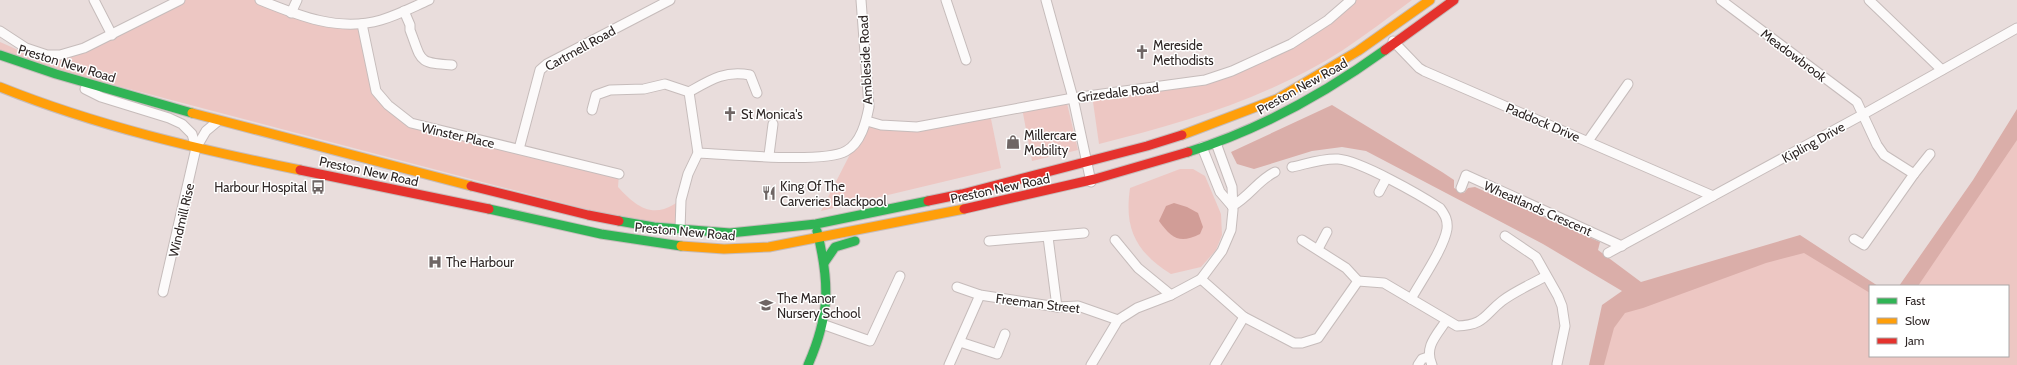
<svg xmlns="http://www.w3.org/2000/svg" width="2017" height="365" viewBox="0 0 2017 365" font-family="Cabin,sans-serif">
<style>
.green{fill:#edc7c3}
.forest{fill:#daaea9}
.water{fill:#d19d97}
.lines{fill:none;stroke-linecap:round;stroke-linejoin:round}
.street-casing{stroke:#c6bcbb;stroke-width:11}
.fast-casing{stroke:#c6bcbb;stroke-width:11}
.slow-casing{stroke:#c6bcbb;stroke-width:11}
.jam-casing{stroke:#c6bcbb;stroke-width:11}
.street{stroke:#fcfafa;stroke-width:9}
.fast{stroke:#30b455;stroke-width:9}
.slow{stroke:#ff9f0a;stroke-width:9}
.jam{stroke:#e5322d;stroke-width:9}
.labels{text-anchor:middle;dominant-baseline:central;stroke-width:3;stroke-linejoin:round;paint-order:stroke}
.poi-label{font-size:13px;fill:#2e2625;stroke:#fff;text-anchor:start}
.street-label{font-size:13px;fill:#2e2625;stroke:#fff}
</style>
<rect width="100%" height="100%" fill="#e9dddc"/>
<g class="green">
<path d="M180,0H260L291,13L362,24L376,91L411,123L619,174L618,187C630,200 645,215 664,209C670,207 676,203 681,200L680,230L654,227L0,55V42L34,57L46,60L60,55Z"/>
<path d="M1351,0H1412C1389,17 1367,34 1343,50C1268,98 1184,123 1099,144L1092,95L1205,80L1291,44Z"/>
<path d="M1066,99L1078,150L1032,161L1022,108Z"/>
<path d="M990,114L1001,168L821,211L867,121L917,127Z"/>
<path d="M2017,130V365H1598L1615,306L1802,240L1870,286V356H2008V286H1911Z"/>
<path d="M1180,169H1193L1205,176L1221,214L1222,235L1216,250L1201,267L1171,274C1136,252 1124,229 1130,188Z"/>
</g>
<g class="forest">
<path d="M1332,105L1442,172L1454,180V188L1464,193L1468,188L1475,187L1600,242L1598,250L1641,282L1800,235L1878,286H1870V293L1804,253L1766,263L1643,308L1625,313L1614,328L1604,365H1589L1602,305L1622,291L1543,244L1366,151L1342,147L1312,151L1254,169L1237,164L1231,152Z"/>
<path d="M2017,109V140L1918,286H1899L1973,180Z"/>
</g>
<path class="water" d="M1174,203L1187,207L1198,213L1203,227L1200,234C1180,244 1172,239 1159,221L1166,206Z"/>
<g class="lines">
<defs>
<g id="street">
<path d="M94,0L112,35"/>
<path d="M260,0C299,16 339,32 381,20C398,15 413,7 429,0"/>
<path d="M946,0L966,60"/>
<path d="M1046,0L1073,98L1091,182"/>
<path d="M1721,0L1857,102L1877,145L1884,155L1914,174L1864,245L1854,239"/>
<path d="M1869,0L1942,70"/>
<path d="M404,11L410,25V30C422,61 417,63 452,65"/>
<path d="M291,13L297,0"/>
<path d="M362,24L376,91L388,105L411,123L619,174"/>
<path d="M0,31L26,48L47,55H60L84,48L180,0"/>
<path d="M1393,41L1419,68L1424,71L1713,196"/>
<path d="M85,89L101,97L169,118L182,124L192,134L196,148"/>
<path d="M689,92C710,80 725,70 750,75L757,93"/>
<path d="M592,110L596,95L610,90L644,89L665,84L689,92L698,153L688,174L681,200L680,230"/>
<path d="M867,121L881,125L917,127L1073,98L1205,80L1232,71L1291,44L1328,20L1351,0"/>
<path d="M1588,141L1628,84"/>
<path d="M1202,147L1220,192L1232,206"/>
<path d="M519,149L540,70L547,64L670,0"/>
<path d="M698,153C728,154 823,164 846,151C861,143 866,122 869,107L861,0"/>
<path d="M769,155L773,124"/>
<path d="M1292,167C1306,164 1323,158 1338,159C1361,161 1420,195 1440,208C1445,215 1448,220 1447,229C1444,248 1421,281 1411,299"/>
<path d="M1914,174L1930,154"/>
<path d="M1461,188L1466,175L1622,246"/>
<path d="M1379,192L1386,179"/>
<path d="M1232,206C1249,197 1258,180 1275,172"/>
<path d="M1505,236L1536,257L1558,296L1562,306L1565,326L1557,364"/>
<path d="M1048,237L1057,307"/>
<path d="M1115,240L1138,268L1171,295"/>
<path d="M1302,240L1346,268L1358,281"/>
<path d="M989,241L1084,233"/>
<path d="M1318,249L1327,232"/>
<path d="M1608,253L1862,115L2017,28"/>
<path d="M1201,279L1244,317L1294,343H1302L1318,338L1358,281L1384,283L1457,326C1485,325 1484,315 1502,301C1515,291 1532,284 1546,276"/>
<path d="M957,287L980,295L1057,307L1078,306L1118,320"/>
<path d="M163,292L196,148L206,131L218,121"/>
<path d="M822,324L870,341L900,276"/>
<path d="M960,342L997,354L1005,334"/>
<path d="M949,365L980,295"/>
<path d="M1091,365L1118,320L1137,308L1171,295L1201,279L1222,251L1231,230L1233,210L1232,187L1216,143"/>
<path d="M1215,365L1244,317"/>
<path d="M1418,365L1422,359L1428,357"/>
<path d="M1432,365C1424,347 1436,336 1446,321"/>
</g>
<g id="fast">
<path d="M0,55L56,74L192,113"/>
<path d="M1188,152C1259,130 1324,94 1385,50"/>
<path d="M489,209L601,234L681,246"/>
<path d="M619,221L654,227L730,233L816,224L928,201"/>
<path d="M824,263L835,247L855,241"/>
<path d="M808,365C830,315 830,283 817,231"/>
</g>
<g id="slow">
<path d="M0,87C97,126 197,149 300,170"/>
<path d="M192,113L471,186"/>
<path d="M1182,135L1277,99L1358,51L1430,0"/>
<path d="M681,246L724,249L769,247L964,209"/>
</g>
<g id="jam">
<path d="M1385,50L1454,0"/>
<path d="M300,170L489,209"/>
<path d="M471,186L588,215L619,221"/>
<path d="M928,201L962,194L1147,146L1182,135"/>
<path d="M964,209L1095,179L1188,152"/>
</g>
</defs>
<use href="#street" class="street-casing"/>
<use href="#fast" class="fast-casing"/>
<use href="#slow" class="slow-casing"/>
<use href="#jam" class="jam-casing"/>
<use href="#street" class="street"/>
<use href="#fast" class="fast"/>
<use href="#slow" class="slow"/>
<use href="#jam" class="jam"/>
</g>
<defs>
<symbol id="church-bare" viewBox="-9 -9 18 18"><path d="M-1.2-6h2.4v3.5h3.3v2.4h-3.3V6h-2.4V-.1h-3.3v-2.4h3.3Z" fill="#6f6665" stroke="#fff" stroke-width="2.5" paint-order="stroke"/></symbol>
<symbol id="shop-bare" viewBox="-9 -9 18 18"><path d="M-5-2.5h2.3a2.7 3.5 0 0 1 5.4 0H5L5.5 6h-11ZM-1.5-2.5h3a1.5 2.3 0 0 0-3 0Z" fill="#6f6665" stroke="#fff" stroke-width="2.5" paint-order="stroke"/></symbol>
<symbol id="bus-bare" viewBox="-9 -9 18 18"><path d="M-5-6H5V4H4V6H2V4H-2V6H-4V4H-5ZM-3.5-4V0h7V-4ZM-3.5 1.2v1.5H-2V1.2ZM2 1.2v1.5H3.5V1.2Z" fill="#6f6665" stroke="#fff" stroke-width="2.5" paint-order="stroke"/></symbol>
<symbol id="restaurant-bare" viewBox="-9 -9 18 18"><path d="M-5-6h1v4h1v-4h1v4h1v-4h1v5L-1.5 .5V6h-2V.5L-5-1ZM5-6V6H3V1.5H1.5Q1.5-4 5-6Z" fill="#6f6665" stroke="#fff" stroke-width="2.5" paint-order="stroke"/></symbol>
<symbol id="hospital-bare" viewBox="-9 -9 18 18"><path d="M-5-5h3v3.5h4V-5h3V5h-3V1.5h-4V5h-3Z" fill="#6f6665" stroke="#fff" stroke-width="2.5" paint-order="stroke"/></symbol>
<symbol id="school-bare" viewBox="-9 -9 18 18"><path d="M0-5L7-2L0 1L-7-2ZM-4 1L0 2.5L4 1V4Q0 6-4 4Z" fill="#6f6665" stroke="#fff" stroke-width="2.5" paint-order="stroke"/></symbol>
</defs>
<g fill-rule="evenodd">
<use href="#church-bare" x="1132" y="42" width="20" height="20"/>
<use href="#church-bare" x="720" y="104" width="20" height="20"/>
<use href="#shop-bare" x="1003" y="132" width="20" height="20"/>
<use href="#bus-bare" x="308" y="177" width="20" height="20"/>
<use href="#restaurant-bare" x="759" y="183" width="20" height="20"/>
<use href="#hospital-bare" x="425" y="252" width="20" height="20"/>
<use href="#school-bare" x="756" y="295" width="20" height="20"/>
</g>
<g class="labels">
<g class="poi-label">
<text x="1153" y="45">Mereside<tspan x="1153" dy="15">Methodists</tspan></text>
<text x="741" y="114">St Monica's</text>
<text x="1024" y="135">Millercare<tspan x="1024" dy="15">Mobility</tspan></text>
<text x="780" y="186">King Of The<tspan x="780" dy="15">Carveries Blackpool</tspan></text>
<text x="307" y="187" text-anchor="end">Harbour Hospital</text>
<text x="446" y="262">The Harbour</text>
<text x="777" y="298">The Manor<tspan x="777" dy="15">Nursery School</tspan></text>
</g>
<g class="street-label">
<text transform="translate(580 48) rotate(-29)">Cartmell Road</text>
<text transform="translate(1794 55) rotate(37)">Meadowbrook</text>
<text transform="translate(865 60) rotate(-93)">Ambleside Road</text>
<text transform="translate(67 63) rotate(17)">Preston New Road</text>
<text transform="translate(1302 86) rotate(-29)">Preston New Road</text>
<text transform="translate(1118 92) rotate(-7)">Grizedale Road</text>
<text transform="translate(1543 122) rotate(23)">Paddock Drive</text>
<text transform="translate(458 135) rotate(13)">Winster Place</text>
<text transform="translate(1813 142) rotate(-29)">Kipling Drive</text>
<text transform="translate(369 171) rotate(12)">Preston New Road</text>
<text transform="translate(1000 188) rotate(-12)">Preston New Road</text>
<text transform="translate(1538 208) rotate(24)">Wheatlands Crescent</text>
<text transform="translate(181 220) rotate(-77)">Windmill Rise</text>
<text transform="translate(685 231) rotate(5)">Preston New Road</text>
<text transform="translate(1038 303) rotate(7)">Freeman Street</text>
</g>
</g>
<rect x="1869" y="285" width="140" height="72" fill="#ffffff" stroke="#aba8a8"/>
<rect x="1877" y="298" width="20" height="6" fill="#30b455" stroke="#aba8a8"/>
<text x="1905" y="305" font-size="12" fill="#2e2625">Fast</text>
<rect x="1877" y="318" width="20" height="6" fill="#ff9f0a" stroke="#aba8a8"/>
<text x="1905" y="325" font-size="12" fill="#2e2625">Slow</text>
<rect x="1877" y="338" width="20" height="6" fill="#e5322d" stroke="#aba8a8"/>
<text x="1905" y="345" font-size="12" fill="#2e2625">Jam</text>
</svg>
